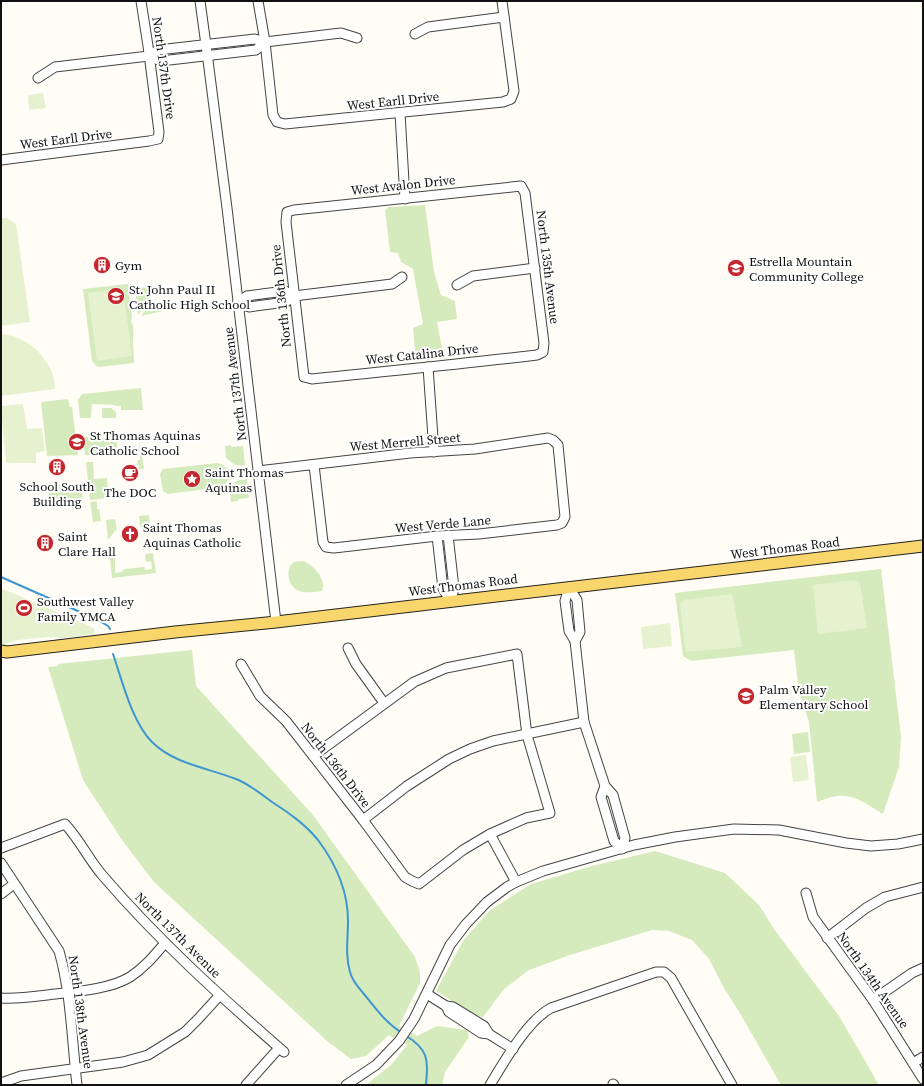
<svg xmlns="http://www.w3.org/2000/svg" width="924" height="1086" viewBox="0 0 924 1086" font-family="'Source Serif 4',serif">
<style>
.green{fill:#d5ebbd}
.pitch{fill:#e6f2cf}
.lines{fill:none;stroke-linecap:round;stroke-linejoin:round}
.stream{stroke:#3f96cf;stroke-width:2}
.minor-casing{stroke:#444;stroke-width:11}
.major-casing{stroke:#222;stroke-width:13}
.minor{stroke:#fff;stroke-width:9}
.major{stroke:#f9d66b;stroke-width:11}
.labels{text-anchor:middle;dominant-baseline:central;stroke-width:4;stroke-linejoin:round;paint-order:stroke}
.street-label{font-size:13px;fill:#111;stroke:#fff}
.poi-label{font-size:13px;fill:#111;stroke:#fff;text-anchor:start}
</style>
<rect width="100%" height="100%" fill="#fffdf5"/>
<g class="green">
<path d="M425,205L434,272L441,295L455,301L457,319L437,322L444,358L416,361L413,328L423,324L413,269L401,262L398,253L390,252L385,210L389,207Z"/>
<path d="M128,284L132,317L131,321C135,328 133,335 133,343C133,349 134,356 134,363L99,367L96,366L92,361L83,289Z"/>
<path d="M147,287L148,294L151,299L138,315L135,289Z"/>
<path d="M153,301L158,303L166,301L167,310L141,316Z"/>
<path d="M141,388L143,410H121V406H115V405L92,404L91,418H81L80,417L78,400L82,394Z"/>
<path d="M68,399L70,407H72L78,455L47,456L41,402Z"/>
<path d="M102,408H111L116,412V418H102Z"/>
<path d="M83,437L117,438V456L85,455Z"/>
<path d="M139,440L144,469H139V465H137L138,460H140Z"/>
<path d="M231,445V447L243,446L245,465C233,467 235,464 226,458L225,446Z"/>
<path d="M86,462H93L94,479L107,478L109,498L90,500Z"/>
<path d="M217,463C225,464 230,471 229,479L223,487L168,494L163,491L160,474L163,469Z"/>
<path d="M247,479L249,498L238,499V501L231,502L230,490L236,481Z"/>
<path d="M49,485H80L83,500L71,506L49,508Z"/>
<path d="M97,501V509H99L101,521L93,522L90,502Z"/>
<path d="M149,515L151,535L142,527H140L139,516Z"/>
<path d="M115,519L117,530L115,531L108,540L106,520Z"/>
<path d="M153,553L156,573L112,578L110,558L115,557V573L122,572L123,570L125,569L144,567L145,570L152,569L151,561L146,562L145,554Z"/>
<path d="M303,561C313,565 327,579 322,591C309,593 293,595 289,579C288,574 288,571 290,566L294,562Z"/>
<path d="M881,569L901,736L899,767L883,814C865,804 854,792 832,797C827,798 822,800 817,802L809,722L799,692L794,650L691,661L683,656L675,593Z"/>
<path d="M192,650L196,686L313,815L415,957L420,972V983L399,1026L417,1036L437,1026L467,1030L469,1037L445,1072L442,1085H366L392,1064L407,1045L389,1035L366,1056L351,1059L327,1041L154,882L122,840L83,780L48,667L58,666V664Z"/>
<path d="M808,732L810,752L794,754L792,734Z"/>
<path d="M655,851L725,873L759,905L774,929L839,1016L879,1085H781L741,1015L724,988L709,959L692,940L669,931L652,930L570,955L529,970L504,989L483,1017L474,1015L436,991L463,941L489,911L531,884L592,866Z"/>
</g>
<g class="pitch">
<path d="M43,93L46,108L29,110L28,95Z"/>
<path d="M1,218H7L16,224L30,322L1,326Z"/>
<path d="M123,289L132,356L97,361L88,293Z"/>
<path d="M1,334C24,336 41,350 51,370C54,376 54,383 55,389L1,396Z"/>
<path d="M23,404L27,429L42,428L45,451L36,453V463H6L1,406Z"/>
<path d="M856,580L860,583L867,628L818,634L813,585Z"/>
<path d="M1,588L94,628L95,634L65,638L47,637L18,640L1,646Z"/>
<path d="M732,594L742,647L686,652L680,604L684,600Z"/>
<path d="M670,623L672,646L643,649L641,627Z"/>
<path d="M806,755L809,780L793,782L790,757Z"/>
</g>
<g class="lines">
<g class="stream">
<path d="M1,577L96,619L108,626L110,629"/>
<path d="M113,654C122,680 132,722 152,742C174,764 208,768 236,779C249,784 261,794 272,802C289,813 305,824 318,840C336,864 348,890 348,921C348,938 345,955 350,972C352,981 359,988 364,994C376,1009 386,1023 402,1033"/>
<path d="M405,1035C429,1050 428,1059 426,1085"/>
</g>
<defs>
<g id="minor">
<path d="M200,1L206,45L227,208L276,622"/>
<path d="M258,1L265,42L273,115L277,122L285,124L503,102L511,99L514,91L502,1"/>
<path d="M415,34L428,27L504,17"/>
<path d="M149,56L161,61L256,50L265,42"/>
<path d="M38,78L55,67L149,56L158,50L255,39L265,42L341,33L357,38"/>
<path d="M400,113L405,199"/>
<path d="M1,160L149,141L158,139L159,132L148,46L141,1"/>
<path d="M521,186L525,193L544,343L543,352L537,355C462,364 387,371 312,379L304,377L286,222L287,212L294,210Z"/>
<path d="M457,285L473,276L535,268"/>
<path d="M238,302L247,296L285,291L294,296L392,284L402,277"/>
<path d="M238,302L249,307L286,302L294,296"/>
<path d="M428,367L434,452"/>
<path d="M258,471L410,453L475,449L548,438L553,440L558,445L565,517L562,523L557,525L479,534L437,536L334,548L326,547L323,542L314,465"/>
<path d="M448,535L454,588L451,601"/>
<path d="M437,536L443,589L451,601"/>
<path d="M569,587L565,601L569,631L575,641L584,722L605,786L613,795L625,838L622,849L614,841L601,797L605,786"/>
<path d="M569,587L577,600L580,632L575,641"/>
<path d="M348,648L356,664L384,703"/>
<path d="M241,664L260,696L286,721L363,820L405,877L412,881L419,884L463,850L490,834L526,818L550,813L527,735L517,654L446,668L414,682L313,756"/>
<path d="M363,820L407,786L449,759L470,749L493,741L584,722"/>
<path d="M490,834L516,882"/>
<path d="M1,848L65,824C80,840 89,860 103,876C158,940 221,997 284,1052"/>
<path d="M1,863L59,951C71,992 72,1042 77,1085"/>
<path d="M806,893L813,917L873,1000L923,1079"/>
<path d="M1,894L14,884"/>
<path d="M827,938L866,908L885,897L923,887"/>
<path d="M427,994L446,1006L453,1007L484,1026L489,1034"/>
<path d="M1,998C16,999 31,997 47,995C71,992 109,990 130,977C144,968 154,956 165,943"/>
<path d="M873,1000L912,973L923,968"/>
<path d="M446,1006L449,1012L481,1033L489,1034L513,1049"/>
<path d="M913,1063L923,1057"/>
<path d="M4,1082L21,1076L123,1062L148,1055L185,1032L199,1018L220,995"/>
<path d="M613,1084L614,1085"/>
<path d="M246,1085L279,1048"/>
<path d="M346,1085L376,1065L399,1041L414,1019L450,945L466,924L487,902L507,887L516,882L543,871L634,845L675,837L734,829L779,830L846,843L871,846L898,844L923,839"/>
<path d="M490,1085C504,1062 527,1021 551,1008L656,972H664L671,978L732,1085"/>
</g>
<path id="major" d="M1,651L7,652L175,632L276,622L923,546"/>
</defs>
<use href="#minor" class="minor-casing"/>
<use href="#major" class="major-casing"/>
<use href="#minor" class="minor"/>
<use href="#major" class="major"/>
</g>
<defs>
<symbol id="building-disc" viewBox="-11 -11 22 22"><circle r="9.5" fill="#c4262e" stroke="#fff"/><path d="M-4-6H4V6H1V3H-1V6H-4ZM-2.5-4.3h1.7v1.8h-1.7ZM.8-4.3h1.7v1.8H.8ZM-2.5-1h1.7V.8h-1.7ZM.8-1h1.7V.8H.8Z" fill="#fff"/></symbol>
<symbol id="university-disc" viewBox="-11 -11 22 22"><circle r="9.5" fill="#c4262e" stroke="#fff"/><path d="M0-5L7-2L0 1L-7-2ZM-4 1L0 2.5L4 1V4Q0 6-4 4Z" fill="#fff"/></symbol>
<symbol id="school-disc" viewBox="-11 -11 22 22"><circle r="9.5" fill="#c4262e" stroke="#fff"/><path d="M0-5L7-2L0 1L-7-2ZM-4 1L0 2.5L4 1V4Q0 6-4 4Z" fill="#fff"/></symbol>
<symbol id="cafe-disc" viewBox="-11 -11 22 22"><circle r="9.5" fill="#c4262e" stroke="#fff"/><path d="M-5.5-4.5H6V0H3Q3 3.5 0 3.5H-2.5Q-5.5 3.5-5.5 0ZM3-3.2v2h1.7v-2ZM-6 4.5H4V6H-6Z" fill="#fff"/></symbol>
<symbol id="sight-disc" viewBox="-11 -11 22 22"><circle r="9.5" fill="#c4262e" stroke="#fff"/><path d="M0-6L1.8-2.2L6-1.7L2.9 1.2L3.7 5.4L0 3.3L-3.7 5.4L-2.9 1.2L-6-1.7L-1.8-2.2Z" fill="#fff"/></symbol>
<symbol id="church-disc" viewBox="-11 -11 22 22"><circle r="9.5" fill="#c4262e" stroke="#fff"/><path d="M-1.2-6h2.4v3.5h3.3v2.4h-3.3V6h-2.4V-.1h-3.3v-2.4h3.3Z" fill="#fff"/></symbol>
<symbol id="stadium-disc" viewBox="-11 -11 22 22"><circle r="9.5" fill="#c4262e" stroke="#fff"/><path d="M0-5a6.5 5 0 1 0 0 10a6.5 5 0 1 0 0-10ZM-3.5-1.8h7v3.6h-7Z" fill="#fff"/></symbol>
</defs>
<g fill-rule="evenodd">
<use href="#building-disc" x="92" y="255" width="20" height="20"/>
<use href="#university-disc" x="726" y="258" width="20" height="20"/>
<use href="#school-disc" x="106" y="286" width="20" height="20"/>
<use href="#school-disc" x="67" y="432" width="20" height="20"/>
<use href="#building-disc" x="47" y="457" width="20" height="20"/>
<use href="#cafe-disc" x="120" y="463" width="20" height="20"/>
<use href="#sight-disc" x="182" y="469" width="20" height="20"/>
<use href="#church-disc" x="120" y="524" width="20" height="20"/>
<use href="#building-disc" x="35" y="533" width="20" height="20"/>
<use href="#stadium-disc" x="14" y="598" width="20" height="20"/>
<use href="#school-disc" x="736" y="686" width="20" height="20"/>
</g>
<g class="labels">
<g class="street-label">
<text transform="translate(164 68) rotate(82)">North 137th Drive</text>
<text transform="translate(393 101) rotate(-6)">West Earll Drive</text>
<text transform="translate(66 139) rotate(-7)">West Earll Drive</text>
<text transform="translate(403 185) rotate(-6)">West Avalon Drive</text>
<text transform="translate(548 267) rotate(83)">North 135th Avenue</text>
<text transform="translate(281 296) rotate(-96)">North 136th Drive</text>
<text transform="translate(422 354) rotate(-6)">West Catalina Drive</text>
<text transform="translate(235 384) rotate(-97)">North 137th Avenue</text>
<text transform="translate(405 442) rotate(-5)">West Merrell Street</text>
<text transform="translate(443 524) rotate(-5)">West Verde Lane</text>
<text transform="translate(785 548) rotate(-7)">West Thomas Road</text>
<text transform="translate(463 585) rotate(-7)">West Thomas Road</text>
<text transform="translate(336 765) rotate(52)">North 136th Drive</text>
<text transform="translate(178 935) rotate(45)">North 137th Avenue</text>
<text transform="translate(873 980) rotate(55)">North 134th Avenue</text>
<text transform="translate(81 1012) rotate(82)">North 138th Avenue</text>
</g>
<g class="poi-label">
<text x="749" y="261">Estrella Mountain<tspan x="749" dy="15">Community College</tspan></text>
<text x="115" y="265">Gym</text>
<text x="129" y="289">St. John Paul II<tspan x="129" dy="15">Catholic High School</tspan></text>
<text x="90" y="435">St Thomas Aquinas<tspan x="90" dy="15">Catholic School</tspan></text>
<text x="205" y="472">Saint Thomas<tspan x="205" dy="15">Aquinas</tspan></text>
<text x="57" y="486" text-anchor="middle">School South<tspan x="57" dy="15">Building</tspan></text>
<text x="130" y="492" text-anchor="middle">The DOC</text>
<text x="143" y="527">Saint Thomas<tspan x="143" dy="15">Aquinas Catholic</tspan></text>
<text x="58" y="536">Saint<tspan x="58" dy="15">Clare Hall</tspan></text>
<text x="37" y="601">Southwest Valley<tspan x="37" dy="15">Family YMCA</tspan></text>
<text x="759" y="689">Palm Valley<tspan x="759" dy="15">Elementary School</tspan></text>
</g>
</g>
<rect width="924" height="1086" fill="none" stroke="#111111" stroke-width="4"/>
</svg>
